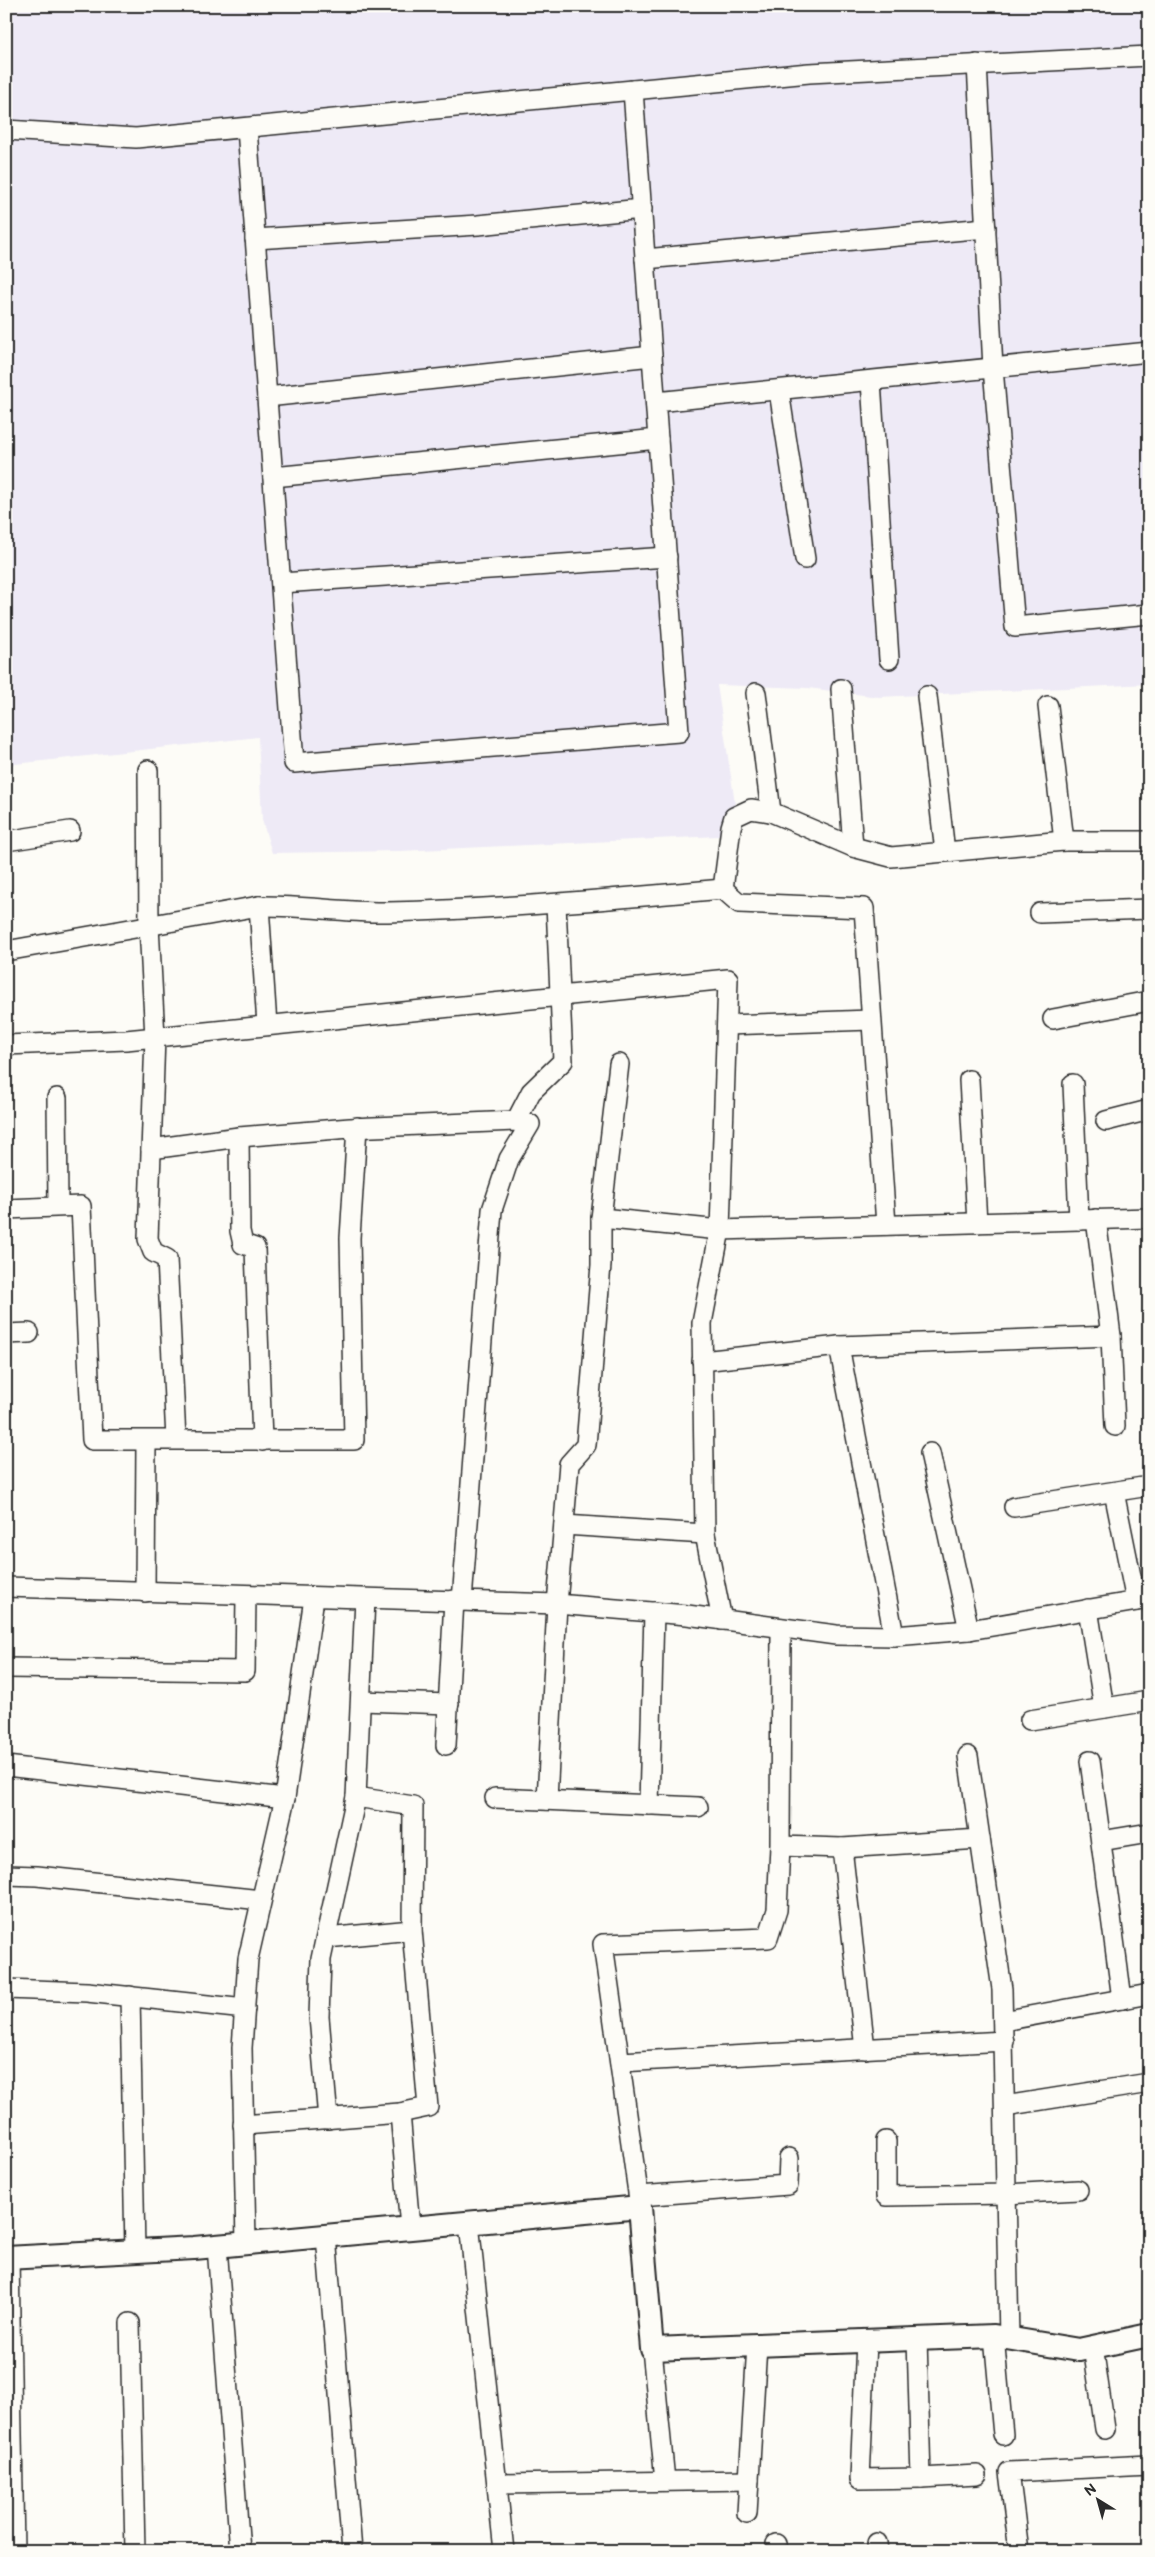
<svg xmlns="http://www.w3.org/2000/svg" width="1155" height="2557" viewBox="0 0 1155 2557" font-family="'Balsamiq Sans',sans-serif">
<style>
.built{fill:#eeeaf6}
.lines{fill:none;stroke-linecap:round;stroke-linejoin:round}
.minor-casing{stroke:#2b2b2b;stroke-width:22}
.tertiary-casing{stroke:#2b2b2b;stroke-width:26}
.minor{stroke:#fdfcf7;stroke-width:19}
.tertiary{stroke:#fdfcf7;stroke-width:22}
</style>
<rect width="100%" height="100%" fill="#fdfcf7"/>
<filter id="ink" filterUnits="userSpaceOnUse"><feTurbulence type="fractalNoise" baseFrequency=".02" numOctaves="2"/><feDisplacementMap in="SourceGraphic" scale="10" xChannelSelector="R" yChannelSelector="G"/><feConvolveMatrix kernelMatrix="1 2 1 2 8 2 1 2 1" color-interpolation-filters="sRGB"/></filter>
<g filter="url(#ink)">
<path class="built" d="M6,6H1149V684L879,697L808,688L717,685L735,803L719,836L400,851L272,853L262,820L258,737L6,765Z"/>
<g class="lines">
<defs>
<g id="minor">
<path d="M977,64L993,368L1015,627L1149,614"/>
<path d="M247,128L294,763L679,732L633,90"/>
<path d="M6,130L136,138L809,73L1149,56"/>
<path d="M255,239L478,225L642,209"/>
<path d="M645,259L986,228"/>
<path d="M871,381L889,659"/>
<path d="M779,391L805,559"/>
<path d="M267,397L652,356"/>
<path d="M656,402L1149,352"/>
<path d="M273,477L658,439"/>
<path d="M281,583L667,557"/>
<path d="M841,689L853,847"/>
<path d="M756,693L771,812"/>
<path d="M927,696L945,852"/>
<path d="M1048,706L1064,841"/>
<path d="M148,770L149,926L155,1037L148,1239L153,1252L167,1259L176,1439"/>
<path d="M6,841L70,831"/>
<path d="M723,889L731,827L734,817L751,809L771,812L853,847L891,857L1064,841H1149"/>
<path d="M259,906L267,1025"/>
<path d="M1040,913L1149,909"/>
<path d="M6,951L259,906C302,905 345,913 388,912C500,909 612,899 723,889L739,903L864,908L886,1225"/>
<path d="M1053,1019L1149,1001"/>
<path d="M727,1025L871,1020"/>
<path d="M6,1045L126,1040L728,979L720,1230L702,1323L705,1534L722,1620"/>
<path d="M969,1080L977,1223"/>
<path d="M1073,1084L1079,1220"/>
<path d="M57,1098L58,1206"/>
<path d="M516,1121L531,1092L563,1061L556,904"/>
<path d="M1106,1121L1149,1110"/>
<path d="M239,1137L240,1231L243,1244L255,1248L262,1441"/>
<path d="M151,1149L239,1137L350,1128L516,1121L530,1124L509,1159L492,1210L462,1601"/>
<path d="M6,1209L81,1206L92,1440H354L350,1238L357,1127"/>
<path d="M601,1218L720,1230L1149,1218"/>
<path d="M1096,1219L1111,1336L1115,1426"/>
<path d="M6,1334L29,1333"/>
<path d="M839,1346L894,1636"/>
<path d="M702,1361L839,1346L1111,1336"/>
<path d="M930,1453L969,1630"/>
<path d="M1114,1492L1136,1601"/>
<path d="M1014,1507L1149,1486"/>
<path d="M564,1525L705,1534"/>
<path d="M6,1587L557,1604L687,1615L836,1635L894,1636L969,1630L1149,1599"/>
<path d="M145,1592L146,1441"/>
<path d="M1088,1609L1104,1708"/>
<path d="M6,1668L245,1671L246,1596"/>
<path d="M361,1701L449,1704"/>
<path d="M1030,1720L1149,1701"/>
<path d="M446,1745L454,1600"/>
<path d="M968,1756L1002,1989L1009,2339"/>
<path d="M1090,1761L1122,1999"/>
<path d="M6,1766L285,1798"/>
<path d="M495,1798L698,1807"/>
<path d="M547,1800L557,1604L569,1464L586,1445L601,1265V1218L619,1064"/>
<path d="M649,1805L654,1612"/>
<path d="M1101,1841L1149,1833"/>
<path d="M780,1846L842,1848L980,1839"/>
<path d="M842,1848L865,2049"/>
<path d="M6,1875L37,1876L261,1900"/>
<path d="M326,1938L412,1930"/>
<path d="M6,1989L87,1992L245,2009"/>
<path d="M130,1996L135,2251"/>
<path d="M1003,2021L1149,1994"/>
<path d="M620,2062L1004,2041"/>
<path d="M1005,2106L1149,2083"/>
<path d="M400,2113L410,2228"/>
<path d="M328,2119L319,2017L321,1959L356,1797L365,1599"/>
<path d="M243,2125L400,2113L428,2107L412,1930L413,1806L356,1797"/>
<path d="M886,2141V2196L1007,2194L1078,2190"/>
<path d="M639,2196L788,2185L789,2158"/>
<path d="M640,2207L603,1944L768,1938L777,1910L780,1846L781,1628"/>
<path d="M469,2223L504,2551"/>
<path d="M326,2236L352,2551"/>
<path d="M246,2243L242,2048L248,1959L285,1798L314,1598"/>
<path d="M217,2246L240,2551"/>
<path d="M9,2258L14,2551"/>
<path d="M130,2323L135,2551"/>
<path d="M994,2336L1003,2435"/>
<path d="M866,2341L860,2479L921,2478L917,2339"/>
<path d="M1093,2347L1105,2429"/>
<path d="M652,2349L665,2481"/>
<path d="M921,2478L977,2475"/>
<path d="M497,2484L749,2480"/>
<path d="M747,2513L757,2345"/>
<path d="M877,2543L878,2551"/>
<path d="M776,2544L777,2551"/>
<path d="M1019,2551L1009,2472L1149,2465"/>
</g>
<path id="tertiary" d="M6,2258L194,2248L640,2207L652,2349L994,2336L1079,2350L1149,2335"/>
</defs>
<use href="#minor" class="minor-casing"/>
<use href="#tertiary" class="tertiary-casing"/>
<use href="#minor" class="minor"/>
<use href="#tertiary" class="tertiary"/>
</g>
</g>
<rect width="1155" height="2557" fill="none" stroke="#fdfcf7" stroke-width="25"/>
<rect x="12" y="12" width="1130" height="2532" fill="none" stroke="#2b2b2b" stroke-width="2" filter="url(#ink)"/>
<g transform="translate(1098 2500) rotate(323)" stroke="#fdfcf7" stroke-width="4" paint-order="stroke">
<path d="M0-4L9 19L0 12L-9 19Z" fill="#2b2b2b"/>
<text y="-8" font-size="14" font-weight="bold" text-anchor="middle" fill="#2b2b2b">N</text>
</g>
</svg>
